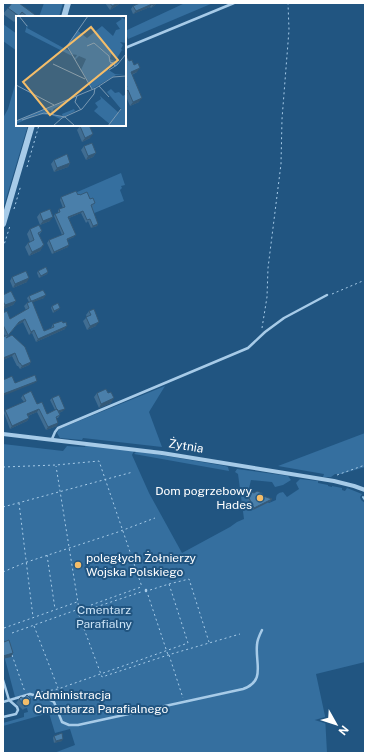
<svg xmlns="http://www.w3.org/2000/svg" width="368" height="756" viewBox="0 0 368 756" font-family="'Public Sans',sans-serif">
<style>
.green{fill:#356f9f}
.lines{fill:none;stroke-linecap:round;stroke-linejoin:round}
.stream{stroke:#9bc8e9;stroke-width:2}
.path{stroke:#a7cbe8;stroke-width:1;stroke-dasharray:2 3;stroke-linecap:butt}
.service{stroke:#a7cbe8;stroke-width:2.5}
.minor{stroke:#a7cbe8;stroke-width:4}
.tertiary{stroke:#a7cbe8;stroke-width:6}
.wall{fill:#406d92}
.shaded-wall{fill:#345977}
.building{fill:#4a7faa;stroke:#345977}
.poi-dot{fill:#f4bd69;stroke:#215581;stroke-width:1.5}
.labels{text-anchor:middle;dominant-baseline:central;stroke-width:4;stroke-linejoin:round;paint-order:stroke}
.street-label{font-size:12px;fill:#fff;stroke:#215581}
.poi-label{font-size:12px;fill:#fff;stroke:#215581;text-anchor:start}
.park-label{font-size:12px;fill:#cbe3f6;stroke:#215581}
.inset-road{fill:none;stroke:#7a99b3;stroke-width:1}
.view{fill:#f4bd69;fill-opacity:0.15;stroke:#f4bd69;stroke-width:2}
.inset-edge{fill:none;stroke:#fff;stroke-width:2}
</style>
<rect width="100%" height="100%" fill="#215581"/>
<g class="green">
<path d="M44,3H63L59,17H39Z"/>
<path d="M185,3H213L128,39L125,31Z"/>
<path d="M3,24L17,34V51L3,41Z"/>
<path d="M17,78V125H28L3,209V118L8,109Z"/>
<path d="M121,173L125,185L121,186L122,188L120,190L124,201L92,214L75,193Z"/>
<path d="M165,386L149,412L162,447L83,438L82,440L60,438L57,433L59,429Z"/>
<path d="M365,433V467L341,474H335L331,477H323L324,474L278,466Z"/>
<path d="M3,444L63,451L67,446L85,447L86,445L134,451L132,455L149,493L182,553L230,527L237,522L244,519L238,474L235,472L237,469L288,476L291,480L283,485L275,487L272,482L251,480L248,492L269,503L276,500C276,494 278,493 283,492L287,497L299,489L296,483L300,479L318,481V483L328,485V486L332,487V486L342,488V490L345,491L347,488L362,494L360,497L361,500L365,503V662L316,674L325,716L327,753H54L75,745L70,729L55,733L49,713L3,726V723L24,717V713L28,712L27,708L23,709L26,705L15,697L5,659L3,645Z"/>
<path d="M137,451L225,466L228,467L229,471L134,454Z"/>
</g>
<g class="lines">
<path class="stream" d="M363,497L365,500"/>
<g class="path">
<path d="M27,167L39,125"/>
<path d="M14,209L21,185"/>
<path d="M3,248L10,226"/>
<path d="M332,294L365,280"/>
<path d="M262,328L267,297L268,268L281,164L282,119L289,30L288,3"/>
<path d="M3,467L56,465L99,461L142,587"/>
<path d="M337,475L365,465"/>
<path d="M19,503L33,617"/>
<path d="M3,507L133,472"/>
<path d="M47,555L55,609"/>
<path d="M3,572L24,563L118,532L155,518"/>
<path d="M169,584L189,579L209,642"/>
<path d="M148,595L168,655"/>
<path d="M91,605L141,587"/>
<path d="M91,607H96L141,592"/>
<path d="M77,610L102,677L168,655L240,634"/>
<path d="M34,626L58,688"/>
<path d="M4,628L77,602"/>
<path d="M12,633L79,609L56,466"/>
<path d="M12,655L25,692"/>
<path d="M169,655L183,698"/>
<path d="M41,692L58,689L188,643L169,584L150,590"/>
</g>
<g class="service">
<path d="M125,48L234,3"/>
<path d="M52,439L55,432L58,428L248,348L265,332L284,318L327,295"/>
<path d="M146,590V591"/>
<path d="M3,680L9,700L17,707L18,710L16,714L3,717"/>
<path d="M3,702L30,694L48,699L54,702L62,722L69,725H78L243,689C266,681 255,663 257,645C257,640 260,634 262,630"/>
</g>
<path class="minor" d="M3,434L162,453L334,481L354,486L365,490"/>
<g class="tertiary">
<path d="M64,17L68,3"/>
<path d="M3,224L32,125"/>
</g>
</g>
<g class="wall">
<path d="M12,3L38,17H17V19L14,22L3,14Z"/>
<path d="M105,3H120L118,5L110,10Z"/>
<path d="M138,3H158L156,4L154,6L151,8L150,7L133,14L131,9L133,6L138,4Z"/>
<path d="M125,54L129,61L137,72L132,75L139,102L130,106L125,94Z"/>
<path d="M80,126L90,138L82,142L77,130Z"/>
<path d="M84,146L96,153L93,157L86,160L81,150Z"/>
<path d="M54,160L70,163L68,167L54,172L51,164Z"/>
<path d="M78,195L90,199L94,206L91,207L98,224L97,226L91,228L88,221L86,223L81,213L69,218L74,237L67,240L68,247L52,254L47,243L49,240L62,235L54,216L55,214L58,213V211L59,209L63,208L60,200L61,197Z"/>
<path d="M40,213L50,221L40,225L37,217Z"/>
<path d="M30,229L42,231L39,235L42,247L40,251L29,256L25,247L28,243L30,242L27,234Z"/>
<path d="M38,271L48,272L47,274L39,278L37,273Z"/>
<path d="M12,277L27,282L13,288L10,281Z"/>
<path d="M3,295L16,301L13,305L3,309Z"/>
<path d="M29,296L44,298L32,302L44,331L51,328L53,324L65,329L36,342L32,333L29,335L23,322L17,325L7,337L31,362L29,365L20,369L18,366H17L12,356L3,360V337L5,336L3,332V313L10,319L26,310L24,306L27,303L29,302L27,298Z"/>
<path d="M52,306L60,308L58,310L53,313L51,308Z"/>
<path d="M89,311L96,326L87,330L83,321L87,317L86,315Z"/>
<path d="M97,393L111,403L99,408L94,397Z"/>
<path d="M23,395L37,404L47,414L55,410L50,400L52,398L63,411L59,413L60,415L58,418H57V426L46,430L37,412L28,416L29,418L27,421L10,429L4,413L5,410L24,402L21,398Z"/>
<path d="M245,490L263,496L271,501L253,510L244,492Z"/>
<path d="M19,699L29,702L23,710L16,703Z"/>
<path d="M54,736L62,741L54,743L53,738Z"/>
</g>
<g class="shaded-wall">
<path d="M118,3H120L118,5L110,10L112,6Z"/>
<path d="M155,3H158L156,4L154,6L151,8Z"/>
<path d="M152,4L150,7L133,14L136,11Z"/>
<path d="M140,68L137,72L128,76L131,72Z"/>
<path d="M142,98L139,102L130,106L133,102Z"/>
<path d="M93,134L90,138L82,142L85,138Z"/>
<path d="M96,153L93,157L86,160L88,156Z"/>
<path d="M70,163L68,167L54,172L57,168Z"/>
<path d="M83,211L81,213L66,219L68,217Z"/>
<path d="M53,217L50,221L40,225L43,221Z"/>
<path d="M98,224L97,226L91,228L93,226Z"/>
<path d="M76,235L74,237L65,241L67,239Z"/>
<path d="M44,245L40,251L29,256L32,252Z"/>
<path d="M69,245L68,247L52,254L54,252Z"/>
<path d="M48,272L47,274L39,278L41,276Z"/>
<path d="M29,278L27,282L13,288L15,284Z"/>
<path d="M46,295L44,298L29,304L31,302Z"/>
<path d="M16,301L13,305L3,309L5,305Z"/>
<path d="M60,308L58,310L53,313L54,311Z"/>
<path d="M25,319L23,322L17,325L19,322Z"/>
<path d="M99,322L96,326L87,330L90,326Z"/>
<path d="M67,326L65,329L36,342L38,339Z"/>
<path d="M34,330L32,333L29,335L31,332Z"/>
<path d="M15,353L12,356L3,360V358Z"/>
<path d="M31,362L29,365L20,369L22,366Z"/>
<path d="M37,381L35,383L3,396V394Z"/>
<path d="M114,398L111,403L99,408L101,404Z"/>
<path d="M39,409L37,412L25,417L27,414Z"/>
<path d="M65,409L63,411L56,414L57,412Z"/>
<path d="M29,418L27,421L10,429L12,426Z"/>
<path d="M58,423L57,426L46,430L48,427Z"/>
<path d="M272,499L271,501L253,510L254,508Z"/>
<path d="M13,653L11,657L3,659V656Z"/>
<path d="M63,739L62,741L54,743L56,741Z"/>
</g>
<g class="building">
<path d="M12,3H19L38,17H28L22,12L19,16L8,8Z"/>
<path d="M110,3H118L112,6Z"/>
<path d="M140,3H156L153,5L152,4L136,11L133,6Z"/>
<path d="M101,15L102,17H96Z"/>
<path d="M125,54H126L129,61L132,60L134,65L138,63L140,68L131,72L142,98L133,102L128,90L125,93V88L127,87L125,83Z"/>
<path d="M83,125H89L93,134L85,138L80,126Z"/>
<path d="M92,143L96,153L88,156L84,146Z"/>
<path d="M67,154L70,163L57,168L54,160Z"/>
<path d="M76,191L78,195L79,194L80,195L87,192L90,199L93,198L95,203L91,205L98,224L93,226L90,219L87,220L83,211L68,217L76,235L67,239L69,245L54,252L49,240L64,234L55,214L60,212L59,209L65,207L61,197Z"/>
<path d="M50,209L53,217L43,221L40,213Z"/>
<path d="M39,225L42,231L38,233L44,245L42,246V247L32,252L28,243L34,240L30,229Z"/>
<path d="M46,267L48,272L41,276L38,271Z"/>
<path d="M26,271L29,278L15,284L12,277Z"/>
<path d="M43,290L46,295L32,301H31L29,296Z"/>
<path d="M11,291L16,301L5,305L3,301V295Z"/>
<path d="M32,301L44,331L54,327L53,324L62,321L63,323L66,322L67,326L38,339L34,330L31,332L25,319L19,322L6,338L12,335L25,347L31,362L22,366L20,363H19L15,353L3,358V337L8,335L3,325V313L7,311L10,319L29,308L27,303Z"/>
<path d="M58,303L60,308L54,311L52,306Z"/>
<path d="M94,309L99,322L90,326L86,317L91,315L89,311Z"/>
<path d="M35,375L37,381L3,394V380L12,376L15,383Z"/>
<path d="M106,389L108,393L111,392L114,398L101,404L97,393Z"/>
<path d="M31,391L37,404L42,402L47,414L57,409L60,415L56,417L58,423L48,427L39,409L27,414L29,418L12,426L5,410L26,401L23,395Z"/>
<path d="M59,395L65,409L58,411L57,409V410L52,398Z"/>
<path d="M245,490L254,493L257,491L262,493L263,496L272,499L254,508Z"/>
<path d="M3,638L4,642L9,640L13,653L3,656Z"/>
<path d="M27,695L31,699L25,707L19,699L21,697L24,699Z"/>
<path d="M62,733L63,739L56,741L54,736Z"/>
</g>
<g class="poi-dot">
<circle cx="260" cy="498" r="4"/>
<circle cx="78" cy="565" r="4"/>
<circle cx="26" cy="702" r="4"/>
</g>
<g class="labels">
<g class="street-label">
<text transform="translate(186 446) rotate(9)">Żytnia</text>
</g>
<g class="poi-label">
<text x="252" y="491" text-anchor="end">Dom pogrzebowy<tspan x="252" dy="14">Hades</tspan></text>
<text x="86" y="558">poległych Żołnierzy<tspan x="86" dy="14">Wojska Polskiego</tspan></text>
<text x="34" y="695">Administracja<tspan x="34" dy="14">Cmentarza Parafialnego</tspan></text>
</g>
<g class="park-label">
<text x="104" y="610">Cmentarz<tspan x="104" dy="14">Parafialny</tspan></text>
</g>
</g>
<g transform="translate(16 16)">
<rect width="110" height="110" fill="#215581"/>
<path d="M103,0L110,4V27L104,26L107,29L105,33L110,36L106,34L101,42L95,38L94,43L103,47L100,50L96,45L91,53L99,58L108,59H100L76,73L72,65L68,59L59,45L65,54L70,43L63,40L59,44L56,38L59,42L61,39L55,38L52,29L63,12L62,15L71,22L86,10L97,20L100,14L104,13L100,7L106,3ZM11,9L12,10L11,12L53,35L56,40L9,16ZM95,73L99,77L103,76L107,80L110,78V110H96L78,95L82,91L79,87L85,83L84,80L103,97L105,93L91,76ZM60,81L37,93L38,99L47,101L46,98L58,93L59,95L44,103L36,99L35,94L30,95L32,99L22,98L0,108V105Z" fill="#356f9f"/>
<path class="inset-road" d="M3,0L11,10M72,0L51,30L76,73M71,30L78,27L93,40L94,46L100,50M37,48L69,63M92,53L96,46L99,50M93,54L101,49L110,38M0,69L38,89M83,70L93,81M61,80L59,86L65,94M6,104L28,97L49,101L59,110M0,105L80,72L97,61L110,60M37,110L46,102L66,93L78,78L79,72M92,110L105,93"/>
<path class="view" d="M75,11L102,44L34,99L7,66Z"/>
<rect width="110" height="110" class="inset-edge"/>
</g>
<rect width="368" height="756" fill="none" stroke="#ffffff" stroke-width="8"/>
<g transform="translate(336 724) rotate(129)" stroke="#215581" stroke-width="3" paint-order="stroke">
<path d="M0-3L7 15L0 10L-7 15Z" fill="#ffffff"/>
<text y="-6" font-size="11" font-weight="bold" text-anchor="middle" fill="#ffffff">N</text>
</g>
</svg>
